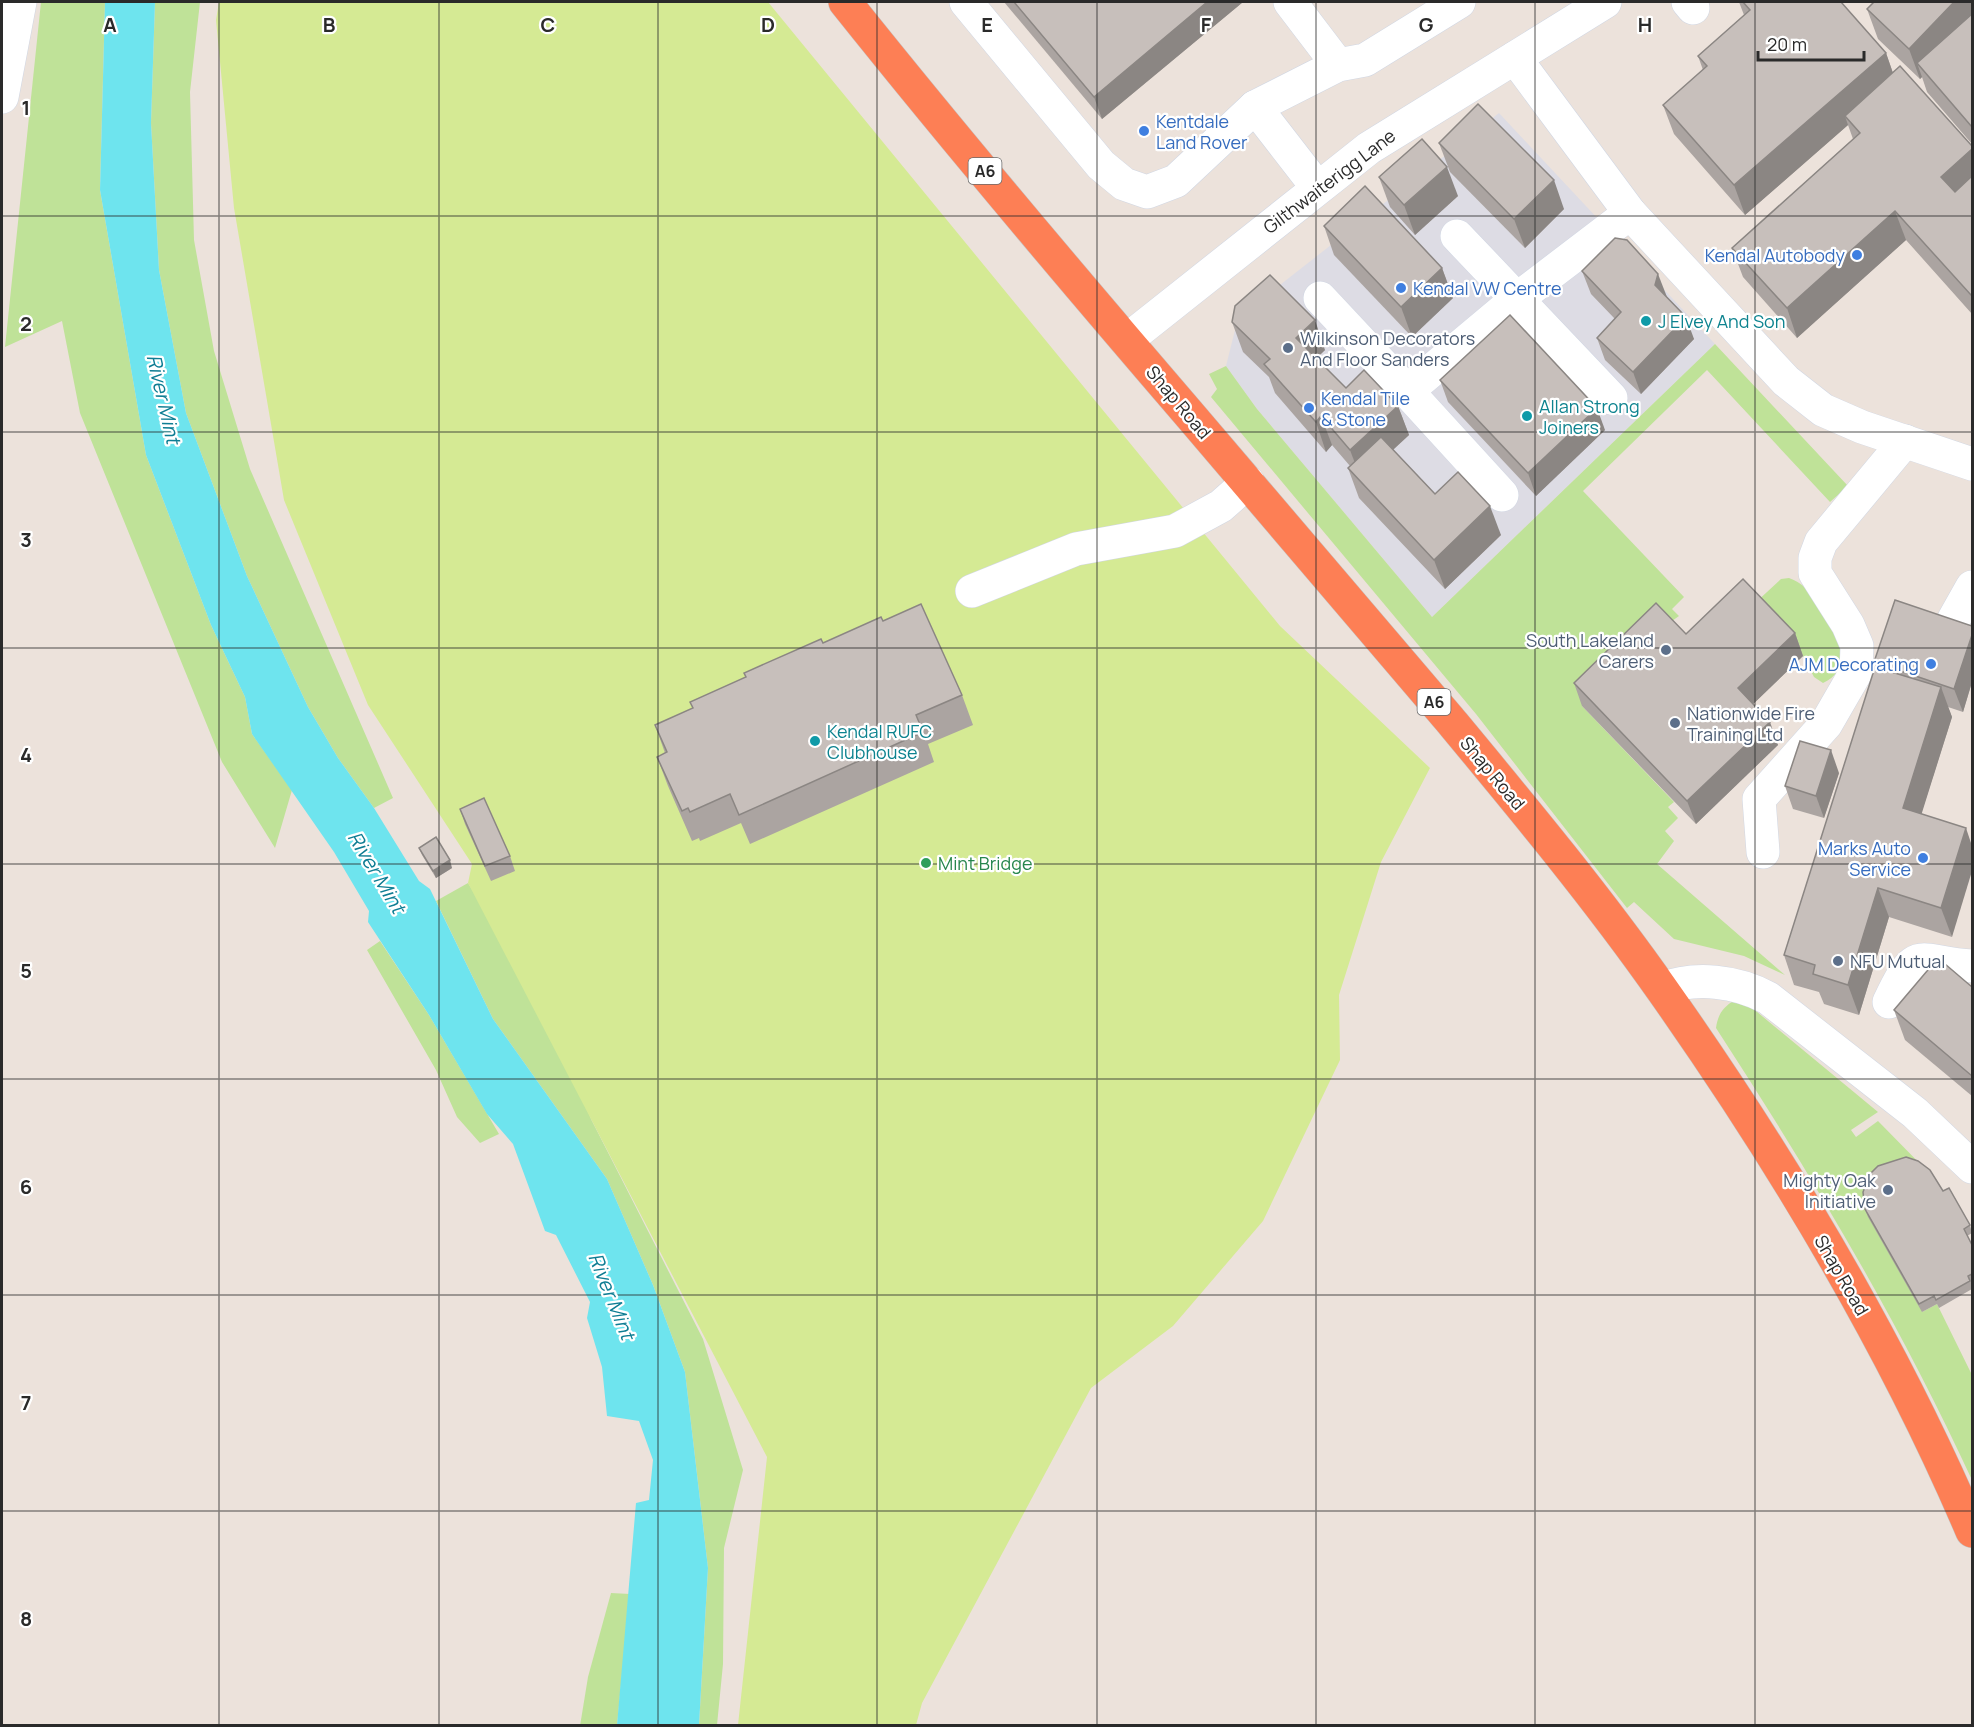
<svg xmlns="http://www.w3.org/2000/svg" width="1974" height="1727" viewBox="0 0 1974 1727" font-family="Manrope,sans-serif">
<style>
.industrial{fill:#dddce4}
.green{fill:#bfe298}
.pitch{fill:#d5ea94}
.water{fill:#6ee4ee}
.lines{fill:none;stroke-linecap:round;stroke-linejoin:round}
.minor-casing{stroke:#d1d7e3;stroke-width:34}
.highway-casing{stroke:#c3c3c3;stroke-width:34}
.minor{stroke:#fff;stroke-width:33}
.highway{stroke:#fd7f55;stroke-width:33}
.wall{fill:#aba4a1}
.shaded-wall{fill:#8b8683}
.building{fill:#c7bfbb;stroke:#8b8683;stroke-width:1.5}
.grid{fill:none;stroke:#2a2a2a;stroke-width:1.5;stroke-opacity:0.55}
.shop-dot{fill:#3f7fe0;stroke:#fff;stroke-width:2}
.culture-dot{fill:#0f9aa8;stroke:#fff;stroke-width:2}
.service-dot{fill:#5c6f8a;stroke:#fff;stroke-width:2}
.leisure-dot{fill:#2e9e5b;stroke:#fff;stroke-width:2}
.labels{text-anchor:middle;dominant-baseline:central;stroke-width:4.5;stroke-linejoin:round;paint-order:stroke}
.shield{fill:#fff;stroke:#6a6a6a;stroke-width:1.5}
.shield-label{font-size:16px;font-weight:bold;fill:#2a2a2a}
.shop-label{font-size:18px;fill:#366cbe;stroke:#fff;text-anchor:start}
.street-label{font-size:18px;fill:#2a2a2a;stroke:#fff}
.culture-label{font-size:18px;fill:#0d838f;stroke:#fff;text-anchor:start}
.service-label{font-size:18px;fill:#4e5e75;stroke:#fff;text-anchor:start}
.leisure-label{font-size:18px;fill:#27864d;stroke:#fff;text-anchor:start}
.water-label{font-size:20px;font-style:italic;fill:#0e7d93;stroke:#fff}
.grid-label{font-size:20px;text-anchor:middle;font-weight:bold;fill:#2a2a2a;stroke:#fff;stroke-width:4.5;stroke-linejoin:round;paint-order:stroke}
</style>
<rect width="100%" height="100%" fill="#ece2db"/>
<path class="industrial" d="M1499,113L1715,344L1432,617L1257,409L1226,366L1238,318Z"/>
<g class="green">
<path d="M41,2H105L100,190L146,455L211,625L245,697L252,734L292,790L275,848L222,762L80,413L62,321L5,347Z"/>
<path d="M155,2H200L190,92L194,240L214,351L250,469L393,798L374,808L338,758L308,707L247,576L186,413L159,270L151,123Z"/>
<path d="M1715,344L1848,486L1830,502L1707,370L1583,491L1684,597L1672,609L1679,616L1665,626L1582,706L1674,802L1668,807L1678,818L1665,831L1674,841L1657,864L1785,975L1744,956L1674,939L1634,902L1627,908L1476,714L1211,397L1217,389L1209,374L1226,366L1257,409L1432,617Z"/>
<path d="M1789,578C1820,588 1869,663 1823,683L1814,677L1803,656L1754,604L1781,579Z"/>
<path d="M468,883L532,986L592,1121L703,1339L743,1470L724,1548L723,1664L717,1725H699L708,1568L685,1372L653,1285L607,1179L493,1019L436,901Z"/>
<path d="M380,941L429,1015L499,1134L480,1143L457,1117L436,1070L367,950Z"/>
<path d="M1735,1000L1745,1002L1878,1112L1851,1130L1856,1137L1878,1121L1933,1177L1922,1312L1937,1304L1972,1375V1480C1899,1322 1811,1174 1716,1028C1718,1014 1723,1007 1735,1000Z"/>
<path d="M611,1593L630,1594L617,1725L580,1726L588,1677Z"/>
</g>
<path class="pitch" d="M219,2H768L1280,626L1430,768L1381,862L1339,995L1340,1060L1263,1221L1173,1326L1091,1388L922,1703L916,1725H738L767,1457L468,883L472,864L368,705L284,500L234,208L216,20Z"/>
<path class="water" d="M105,2H155L151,123L159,270L186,413L247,576L308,707L338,758L374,808L419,881L430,889L493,1019L607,1179L653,1285L685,1372L708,1568L699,1725H617L636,1503L649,1500L653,1460L639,1421L607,1416L602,1367L587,1318L590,1302L556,1235L545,1231L513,1144L487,1114L429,1015L368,922L369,911L334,852L252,734L245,697L211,625L146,455L100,190Z"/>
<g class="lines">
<defs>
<g id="minor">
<path d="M966,2L1101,165L1124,184L1147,192L1176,181L1255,107L1338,65L1365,60L1459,2"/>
<path d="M1290,2L1338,65"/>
<path d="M1688,2L1693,8"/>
<path d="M1515,58L1630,213L1786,381L1823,410L1862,427L1972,464"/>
<path d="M2,97L20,2"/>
<path d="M1255,107L1317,187"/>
<path d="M1457,236L1611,398"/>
<path d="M1320,298L1407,391"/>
<path d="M1127,340L1369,148L1605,2"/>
<path d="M1502,495L1407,391L1517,299L1630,213"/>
<path d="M972,591L1076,549L1175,531L1221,506L1248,482"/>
<path d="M1954,619L1972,587"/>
<path d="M1763,852L1759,799L1826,724L1856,672L1857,646L1848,625L1815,573V558L1821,542L1905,441"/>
<path d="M1662,989C1695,976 1737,981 1768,998L1915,1113L1972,1167"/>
<path d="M1889,1002C1918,941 1916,963 1972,966"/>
</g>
<path id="highway" d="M845,2C956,141 1072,278 1189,414C1276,515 1363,617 1450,720C1523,808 1597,897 1663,991C1782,1160 1891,1341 1972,1531"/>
</defs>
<use href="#minor" class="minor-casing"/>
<use href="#highway" class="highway-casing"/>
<use href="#minor" class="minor"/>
<use href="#highway" class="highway"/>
</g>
<g class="wall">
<path d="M1004,2H1243L1102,119Z"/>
<path d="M1739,2H1841L1886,53L1893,73L1972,146V314L1906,240L1797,338L1743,277L1732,248L1853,139L1848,125L1745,215L1674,134L1663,105L1703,70L1698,56L1744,15Z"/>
<path d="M1972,2V144L1927,92L1922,77L1920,79L1878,39L1867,9Z"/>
<path d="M1439,143L1564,209L1525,248L1450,172Z"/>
<path d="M1379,177L1458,196L1415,235L1390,207Z"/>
<path d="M1324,226L1442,268L1453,298L1412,337L1334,255Z"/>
<path d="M1582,271L1667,297L1694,339L1641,394L1605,360L1597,338L1615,319L1591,294Z"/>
<path d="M1232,322L1325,350L1317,358L1346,388L1398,406L1409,435L1393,450L1435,494L1501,535L1445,589L1359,498L1348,468L1350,466L1332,445L1326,452L1275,393L1269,377L1243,352Z"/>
<path d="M1440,380L1605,430L1536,496L1448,402Z"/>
<path d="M883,621L962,695L973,725L928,744L934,762L750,844L741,823L700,841L699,838L692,841L668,786L657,757L665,753L655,725L693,708L690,702L823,643Z"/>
<path d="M1972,626V682L1963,712L1948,707L1952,717L1921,814L1952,937L1889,917L1859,1015L1824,1004L1819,992L1794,985L1784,955L1876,667L1874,662Z"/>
<path d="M1795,633L1803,656L1753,704L1778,745L1696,824L1582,706L1574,683L1686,634Z"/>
<path d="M1839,773L1824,818L1793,809L1785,786Z"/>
<path d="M460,809L510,856L515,871L491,881L465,824Z"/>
<path d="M419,848L452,868L436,878L422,855Z"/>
<path d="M1972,987V1096L1905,1040L1894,1010Z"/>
<path d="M1943,1191L1970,1225L1972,1233L1967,1236L1972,1245V1283L1971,1284L1972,1289L1939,1308L1937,1304L1922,1312L1868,1217L1865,1209Z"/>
</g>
<g class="shaded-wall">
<path d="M1207,2H1243L1102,119L1094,97Z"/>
<path d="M1954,2H1972V23L1917,63L1922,77L1920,79L1909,49Z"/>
<path d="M1886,53L1896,82L1845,116L1848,125L1745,215L1734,185Z"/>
<path d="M1972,149V188L1952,206L1941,177Z"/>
<path d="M1447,167L1458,196L1415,235L1404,205Z"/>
<path d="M1554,180L1564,209L1525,248L1514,219Z"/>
<path d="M1895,211L1906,240L1797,338L1787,308Z"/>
<path d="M1442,268L1453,298L1412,337L1401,307Z"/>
<path d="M1658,274L1667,297L1655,285Z"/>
<path d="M1686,317L1694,339L1641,394L1633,372Z"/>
<path d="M1315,320L1325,350L1307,367L1296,338Z"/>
<path d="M1398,406L1409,435L1361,479L1350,450Z"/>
<path d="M1597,408L1605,430L1536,496L1528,473Z"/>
<path d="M1321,416L1332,445L1326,452L1316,422Z"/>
<path d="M1490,506L1501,535L1445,589L1434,560Z"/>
<path d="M1795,633L1803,656L1746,711L1738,688Z"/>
<path d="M1972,635V682L1963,712L1954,689Z"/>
<path d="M1941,687L1952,717L1914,838L1903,808Z"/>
<path d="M1770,722L1778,745L1696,824L1687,801Z"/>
<path d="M1831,750L1839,773L1824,818L1816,796Z"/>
<path d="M1966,828L1972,846V871L1952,937L1941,908Z"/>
<path d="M450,860L452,868L436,878L433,871Z"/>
<path d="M1878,888L1889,917L1859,1015L1848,985Z"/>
</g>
<g class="building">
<path d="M1014,2H1207L1094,97Z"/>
<path d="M1743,2H1841L1886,53L1734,185L1663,105L1707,66L1698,56L1750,10Z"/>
<path d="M1874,2H1954L1909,49L1867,9Z"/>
<path d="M1972,14V127L1917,63Z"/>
<path d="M1900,66L1972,146V149L1941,177L1955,192L1972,176V293L1971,295L1895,211L1787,308L1732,248L1860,133L1845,116Z"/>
<path d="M1478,104L1554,180L1514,219L1439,143Z"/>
<path d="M1422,139L1447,167L1404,205L1379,177Z"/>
<path d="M1365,186L1442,268L1401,307L1324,226Z"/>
<path d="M1615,238L1627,240L1658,274L1655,285L1686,317L1633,372L1597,338L1621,312L1582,271Z"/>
<path d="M1270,275L1315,320L1296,338L1346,388L1364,370L1398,406L1350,450L1321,416L1316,422L1264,364L1270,359L1232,322L1235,306Z"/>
<path d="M1510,315L1597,408L1528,473L1440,380Z"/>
<path d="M1381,437L1435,494L1458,472L1490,506L1434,560L1348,468Z"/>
<path d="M1743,579L1795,633L1738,688L1770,722L1687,801L1574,683L1656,603L1686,634Z"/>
<path d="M1895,600L1972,626V635L1954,689L1874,662Z"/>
<path d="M921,604L962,695L916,715L923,732L739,815L730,794L690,812L688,808L682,811L657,757L667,752L655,725L693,708L690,702L746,677L744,673L821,639L823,643L881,617L883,621Z"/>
<path d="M1875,667L1941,687L1903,808L1966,828L1941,908L1878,888L1848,985L1813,974L1815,965L1784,955Z"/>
<path d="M1800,741L1831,750L1816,796L1785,786Z"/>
<path d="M484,798L510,856L485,866L460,809Z"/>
<path d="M436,837L450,860L433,871L419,848Z"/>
<path d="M1938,958L1972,987V1076L1894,1010Z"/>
<path d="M1906,1157L1918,1161L1930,1170L1943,1191L1949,1188L1970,1225L1964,1229L1972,1245V1274L1968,1276L1970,1281L1936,1300L1934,1296L1919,1304L1865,1209L1863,1192L1871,1173L1878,1166Z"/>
</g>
<path class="grid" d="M219,2V1726M439,2V1726M658,2V1726M877,2V1726M1097,2V1726M1316,2V1726M1535,2V1726M1755,2V1726M2,216H1972M2,432H1972M2,648H1972M2,864H1972M2,1079H1972M2,1295H1972M2,1511H1972"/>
<g class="shop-dot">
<circle cx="1144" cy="131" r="6"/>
<circle cx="1857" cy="255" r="6"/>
<circle cx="1401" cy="288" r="6"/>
<circle cx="1309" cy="408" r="6"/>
<circle cx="1931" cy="664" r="6"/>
<circle cx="1923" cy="858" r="6"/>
</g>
<g class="culture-dot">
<circle cx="1646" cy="321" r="6"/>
<circle cx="1527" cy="416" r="6"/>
<circle cx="815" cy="741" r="6"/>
</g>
<g class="service-dot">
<circle cx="1288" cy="348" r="6"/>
<circle cx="1666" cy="650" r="6"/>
<circle cx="1675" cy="723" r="6"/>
<circle cx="1838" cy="961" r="6"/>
<circle cx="1888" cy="1190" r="6"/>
</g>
<circle class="leisure-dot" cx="926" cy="863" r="6"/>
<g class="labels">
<g class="shield">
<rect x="968.5" y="158" width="33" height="26" rx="4.5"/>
<rect x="1417.5" y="689" width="33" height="26" rx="4.5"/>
</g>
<g class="shield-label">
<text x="985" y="171">A6</text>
<text x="1434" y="702">A6</text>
</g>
<g class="shop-label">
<text x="1156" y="121">Kentdale<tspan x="1156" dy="21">Land Rover</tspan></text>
<text x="1845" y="255" text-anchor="end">Kendal Autobody</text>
<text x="1413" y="288">Kendal VW Centre</text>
<text x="1321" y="398">Kendal Tile<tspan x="1321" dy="21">&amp; Stone</tspan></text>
<text x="1919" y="664" text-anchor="end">AJM Decorating</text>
<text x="1911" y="848" text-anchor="end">Marks Auto<tspan x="1911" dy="21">Service</tspan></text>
</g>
<g class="street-label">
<text transform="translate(1329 181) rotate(-37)">Gilthwaiterigg Lane</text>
<text transform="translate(1179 402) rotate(50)">Shap Road</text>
<text transform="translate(1493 773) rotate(50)">Shap Road</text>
<text transform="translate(1842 1275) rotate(60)">Shap Road</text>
</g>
<g class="culture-label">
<text x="1658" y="321">J Elvey And Son</text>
<text x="1539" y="406">Allan Strong<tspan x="1539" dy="21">Joiners</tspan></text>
<text x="827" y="731">Kendal RUFC<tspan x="827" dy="21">Clubhouse</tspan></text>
</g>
<g class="service-label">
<text x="1300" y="338">Wilkinson Decorators<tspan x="1300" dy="21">And Floor Sanders</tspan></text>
<text x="1654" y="640" text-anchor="end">South Lakeland<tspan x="1654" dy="21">Carers</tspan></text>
<text x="1687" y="713">Nationwide Fire<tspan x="1687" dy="21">Training Ltd</tspan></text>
<text x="1850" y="961">NFU Mutual</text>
<text x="1876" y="1180" text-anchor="end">Mighty Oak<tspan x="1876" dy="21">Initiative</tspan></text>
</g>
<g class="leisure-label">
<text x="938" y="863">Mint Bridge</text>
</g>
<g class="water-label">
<text transform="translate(164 399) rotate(77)">River Mint</text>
<text transform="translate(377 872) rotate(59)">River Mint</text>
<text transform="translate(612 1296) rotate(68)">River Mint</text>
</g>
</g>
<g class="grid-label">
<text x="110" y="32">A</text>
<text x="329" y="32">B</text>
<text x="548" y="32">C</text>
<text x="768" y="32">D</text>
<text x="987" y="32">E</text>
<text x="1206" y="32">F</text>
<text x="1426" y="32">G</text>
<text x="1645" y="32">H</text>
<text x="26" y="115">1</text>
<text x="26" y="331">2</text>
<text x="26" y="547">3</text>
<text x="26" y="762">4</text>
<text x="26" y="978">5</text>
<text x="26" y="1194">6</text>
<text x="26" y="1410">7</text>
<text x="26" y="1626">8</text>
</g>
<rect width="1974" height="1727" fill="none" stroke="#2a2a2a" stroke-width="6"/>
<path d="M1758 51v9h106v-9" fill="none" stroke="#2a2a2a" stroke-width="3"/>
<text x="1767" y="51" font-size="18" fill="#2a2a2a" stroke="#ffffff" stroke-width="4.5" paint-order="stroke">20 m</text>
</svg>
